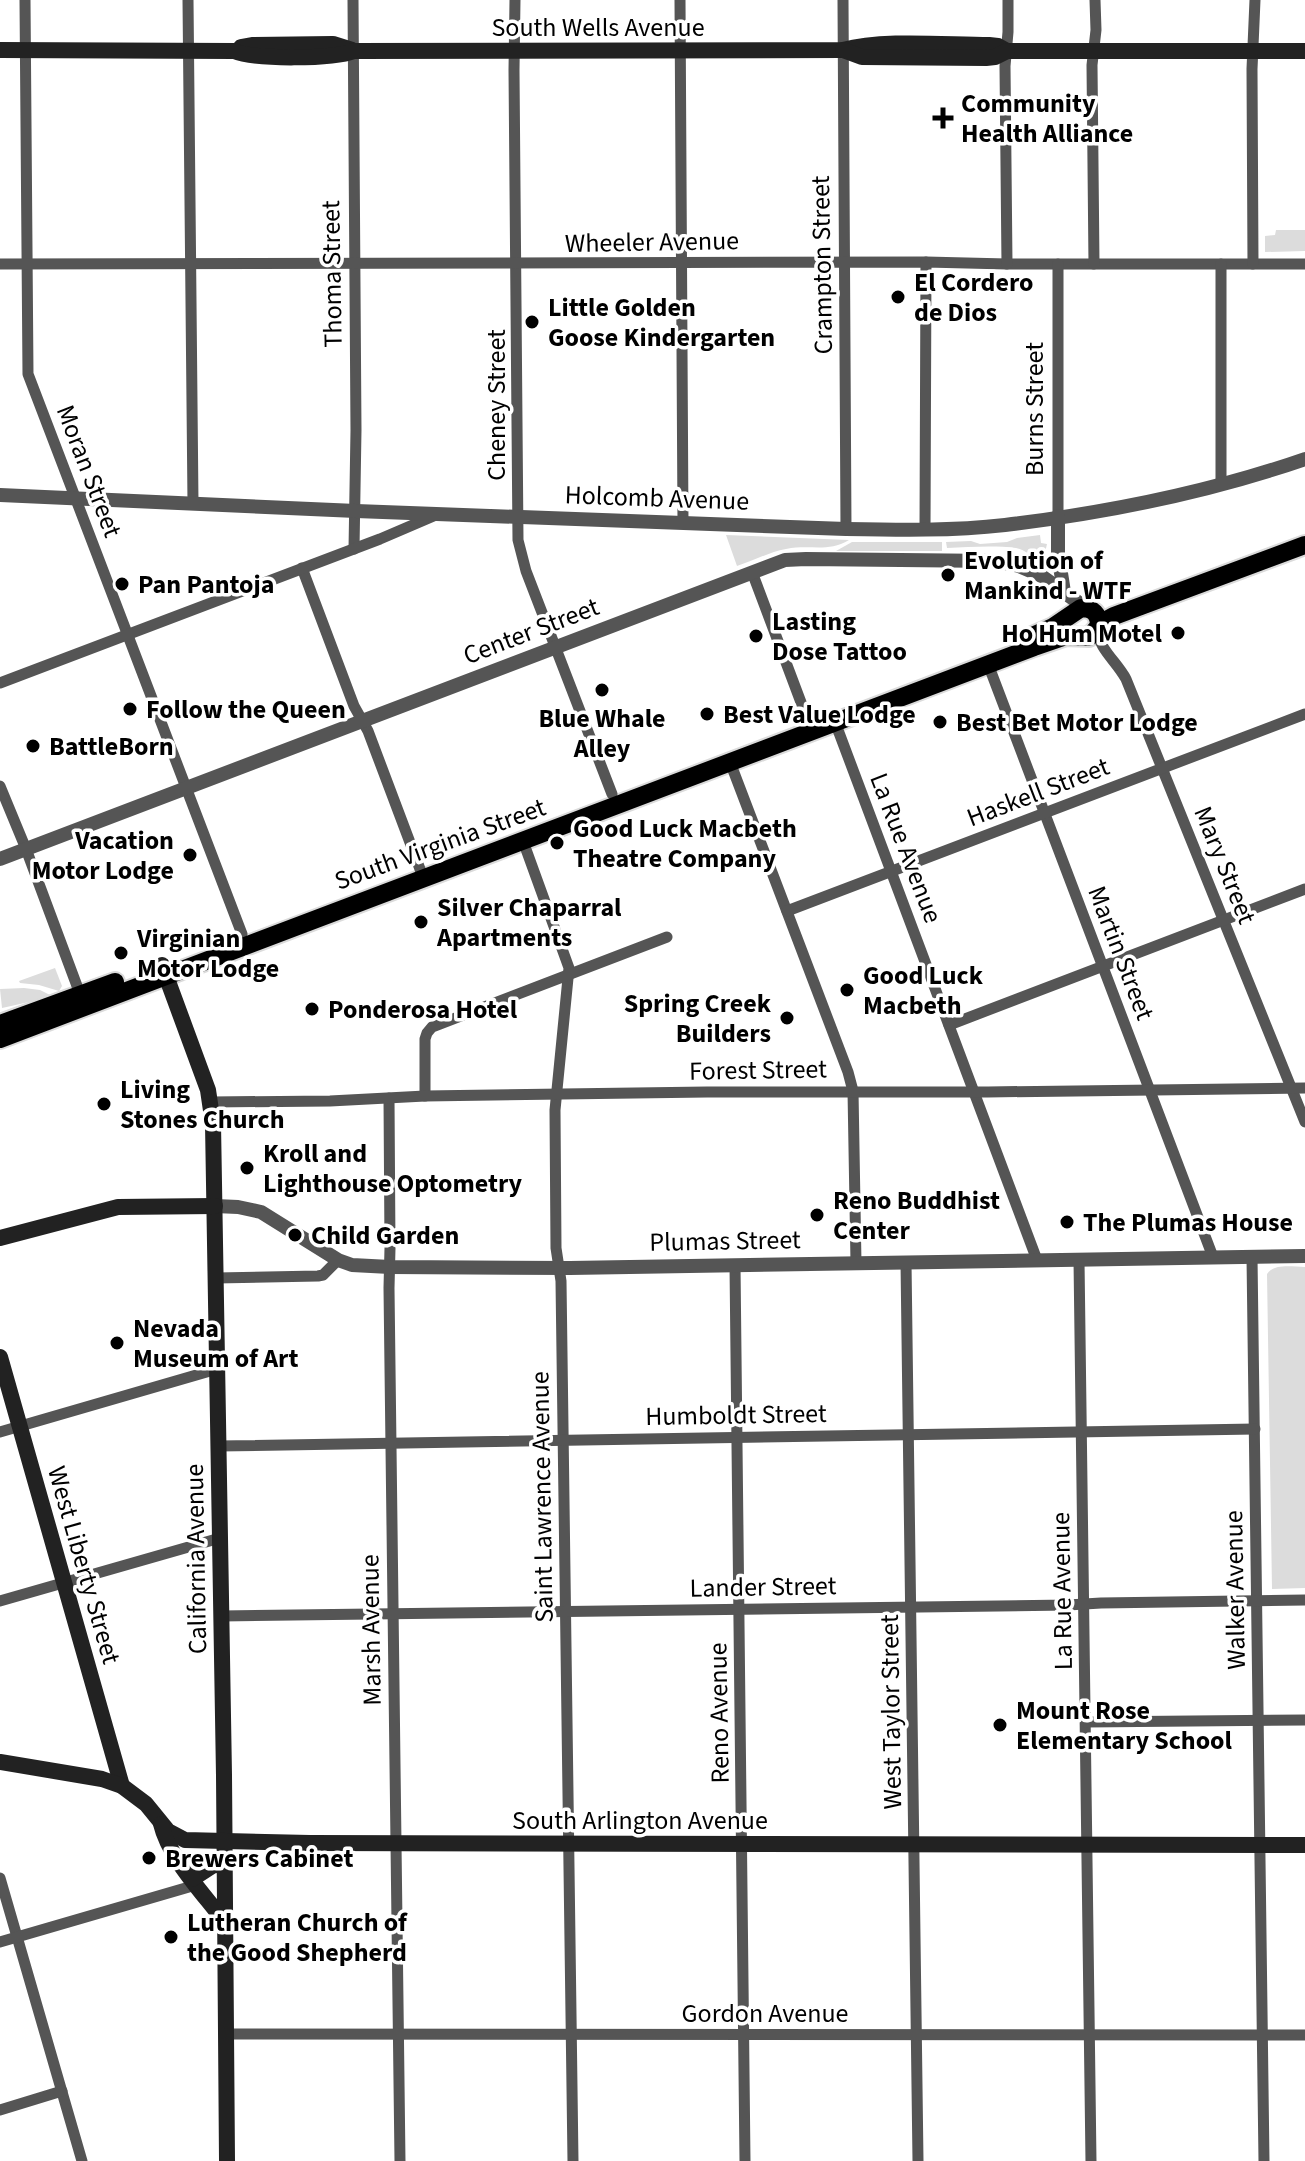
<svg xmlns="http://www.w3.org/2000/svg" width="1305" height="2161" viewBox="0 0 1305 2161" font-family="'Source Sans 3',sans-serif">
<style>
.green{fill:#dcdcdc}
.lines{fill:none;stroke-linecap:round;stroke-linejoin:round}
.primary-casing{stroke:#dbdbdb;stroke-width:22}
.minor{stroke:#555;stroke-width:11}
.tertiary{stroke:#555;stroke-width:14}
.secondary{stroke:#222;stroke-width:16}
.primary{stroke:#000;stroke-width:18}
.poi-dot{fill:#000;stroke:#fff;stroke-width:3}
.labels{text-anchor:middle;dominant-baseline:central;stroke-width:7;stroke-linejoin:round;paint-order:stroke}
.street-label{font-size:26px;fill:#000;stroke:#fff}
.poi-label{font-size:26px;font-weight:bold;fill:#000;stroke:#fff;text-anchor:start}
</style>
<rect width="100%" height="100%" fill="#fff"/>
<g class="green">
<path d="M1276,230H1305V251L1265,252V236L1275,235Z"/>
<path d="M726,535L849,540C827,553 811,544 786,549C769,552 753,561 737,566Z"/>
<path d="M1040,535L1041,543L1047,544L1044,557C1032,563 1029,550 1016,548C994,545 969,547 947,548L946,542L971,541L980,544L1007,542L1017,538Z"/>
<path d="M852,542H942V551H836Z"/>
<path d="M55,968L62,986L59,991L39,985L20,983L19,981Z"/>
<path d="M24,988L40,990L50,995L29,1002L2,1008L0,989Z"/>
<path d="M1305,1267V1588L1272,1589L1267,1274C1274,1263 1293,1267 1305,1267Z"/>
</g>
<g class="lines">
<defs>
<g id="primary">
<path d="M1023,640L1053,627L1081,608C1093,608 1099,614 1099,626"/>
<path d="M0,1024L115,982"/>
<path d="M0,1039L1034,647L1066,636L1089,637L1103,622L1114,616L1305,545"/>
</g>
</defs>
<use href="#primary" class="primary-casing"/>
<g class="minor">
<path d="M25,0L28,374L242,934"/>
<path d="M188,0L193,503"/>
<path d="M353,0L356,430L354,549"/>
<path d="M515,0L514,70L518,540L526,571L612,794"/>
<path d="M680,0L683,523"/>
<path d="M843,0L846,529"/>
<path d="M0,264L926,262L1007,264H1305"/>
<path d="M1007,264L1005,66L1008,32V0"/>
<path d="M1058,264V516"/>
<path d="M1094,264L1092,65L1096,30L1095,0"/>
<path d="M1221,264V484"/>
<path d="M1253,264L1252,69L1255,0"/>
<path d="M925,530L926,262"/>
<path d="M302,568L354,706L368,731L423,877"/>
<path d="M752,572L808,721"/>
<path d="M1097,630C1099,649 1117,662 1126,679L1305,1122"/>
<path d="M988,664L1213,1257"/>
<path d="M0,683L380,539L436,515"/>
<path d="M835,722L1037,1260"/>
<path d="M730,762L848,1072L853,1091L856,1263"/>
<path d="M0,786L26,849L80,994"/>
<path d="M523,841L569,968L555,1110L556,1248L561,1281L562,1354L573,2161"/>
<path d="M787,911L1305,714"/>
<path d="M949,1025L1305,889"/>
<path d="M425,1096V1039L427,1033L432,1027L667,937"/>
<path d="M389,1098L390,1248L389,1288L400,2161"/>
<path d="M211,1102L330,1101L425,1096L707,1092H988L1305,1088"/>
<path d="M1252,1257L1264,2161"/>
<path d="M1079,1260L1091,2161"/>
<path d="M906,1262L918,2161"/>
<path d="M735,1265L745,2161"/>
<path d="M216,1278L318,1276L323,1275L338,1260"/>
<path d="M0,1432L217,1369"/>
<path d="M218,1446L1255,1429"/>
<path d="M0,1601L220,1538"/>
<path d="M221,1616L1068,1605L1101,1603L1305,1600"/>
<path d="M1086,1722L1305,1720"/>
<path d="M0,1878L82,2161"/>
<path d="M0,1942L189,1887L192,1879"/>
<path d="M225,2034L1305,2035"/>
<path d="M0,2110L62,2091"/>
</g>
<g class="tertiary">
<path d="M0,495L356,511L846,529C899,530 952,531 1005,525C1105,513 1210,492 1305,459"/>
<path d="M1058,516V554L1064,592"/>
<path d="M0,859L785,560L806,559L995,561L1019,566L1040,575L1086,608"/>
<path d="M215,1206L238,1207L261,1212L338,1260L352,1265L390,1267L570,1268L1305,1256"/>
</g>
<g class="secondary">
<path d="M241,47L252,45L333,44L352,50"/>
<path d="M0,50L234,51C255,60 333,59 354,51L843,50C883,39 946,45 989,45L998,46L1007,51H1305"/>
<path d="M843,50L862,57L986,58L995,57L1007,51"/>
<path d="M162,965L208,1090L213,1124L224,1775L227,2161"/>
<path d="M0,1238L118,1207L215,1206"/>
<path d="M0,1357L122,1786"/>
<path d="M0,1762L102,1779L122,1786L146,1804L168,1831L185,1840L310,1843L1305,1845"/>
<path d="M161,1824C169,1858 203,1893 224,1921"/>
<path d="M192,1879L212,1866L224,1863"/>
</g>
<use href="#primary" class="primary"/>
</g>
<g class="poi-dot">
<path d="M939 106h8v8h8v8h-8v8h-8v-8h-8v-8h8z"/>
<circle cx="898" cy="297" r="8"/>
<circle cx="532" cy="322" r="8"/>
<circle cx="948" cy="575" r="8"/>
<circle cx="122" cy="584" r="8"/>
<circle cx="1178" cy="633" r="8"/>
<circle cx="756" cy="636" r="8"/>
<circle cx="602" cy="690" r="8"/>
<circle cx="130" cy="709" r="8"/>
<circle cx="707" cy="714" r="8"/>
<circle cx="940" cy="722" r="8"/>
<circle cx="33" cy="746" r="8"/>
<circle cx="557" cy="843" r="8"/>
<circle cx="190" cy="855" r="8"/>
<circle cx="421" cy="922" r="8"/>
<circle cx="121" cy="953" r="8"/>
<circle cx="847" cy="990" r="8"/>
<circle cx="312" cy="1009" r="8"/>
<circle cx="787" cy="1018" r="8"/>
<circle cx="104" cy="1104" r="8"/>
<circle cx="247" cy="1168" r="8"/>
<circle cx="817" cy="1215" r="8"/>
<circle cx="1067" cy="1222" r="8"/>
<circle cx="295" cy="1235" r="8"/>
<circle cx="117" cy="1343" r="8"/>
<circle cx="1000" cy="1725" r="8"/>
<circle cx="149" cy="1858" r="8"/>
<circle cx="171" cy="1937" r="8"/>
</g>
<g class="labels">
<g class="street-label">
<text x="598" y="27">South Wells Avenue</text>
<text transform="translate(652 242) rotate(-1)">Wheeler Avenue</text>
<text transform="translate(822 265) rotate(-91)">Crampton Street</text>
<text transform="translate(332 274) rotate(-91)">Thoma Street</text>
<text transform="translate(496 405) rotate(-90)">Cheney Street</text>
<text transform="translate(1034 409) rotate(-90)">Burns Street</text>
<text transform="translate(89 471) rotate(69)">Moran Street</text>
<text transform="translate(657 498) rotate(2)">Holcomb Avenue</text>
<text transform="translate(531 631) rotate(-21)">Center Street</text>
<text transform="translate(1038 792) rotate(-21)">Haskell Street</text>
<text transform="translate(440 844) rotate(-20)">South Virginia Street</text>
<text transform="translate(906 848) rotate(69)">La Rue Avenue</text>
<text transform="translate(1225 865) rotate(68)">Mary Street</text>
<text transform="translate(1121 953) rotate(69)">Martin Street</text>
<text transform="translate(758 1070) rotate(-1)">Forest Street</text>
<text transform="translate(725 1241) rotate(-1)">Plumas Street</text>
<text transform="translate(736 1415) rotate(-1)">Humboldt Street</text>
<text transform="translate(542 1497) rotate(-91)">Saint Lawrence Avenue</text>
<text transform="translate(196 1559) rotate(-91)">California Avenue</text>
<text transform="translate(84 1565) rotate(74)">West Liberty Street</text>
<text transform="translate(763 1587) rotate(-1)">Lander Street</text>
<text transform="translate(1235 1590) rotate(-91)">Walker Avenue</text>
<text transform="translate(1062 1591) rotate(-91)">La Rue Avenue</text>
<text transform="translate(371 1630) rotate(-91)">Marsh Avenue</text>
<text transform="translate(891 1712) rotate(-91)">West Taylor Street</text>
<text transform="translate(719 1713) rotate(-91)">Reno Avenue</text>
<text x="640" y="1820">South Arlington Avenue</text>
<text x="765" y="2013">Gordon Avenue</text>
</g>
<g class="poi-label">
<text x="961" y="103">Community<tspan x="961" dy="30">Health Alliance</tspan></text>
<text x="914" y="282">El Cordero<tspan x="914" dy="30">de Dios</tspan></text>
<text x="548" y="307">Little Golden<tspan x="548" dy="30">Goose Kindergarten</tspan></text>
<text x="964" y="560">Evolution of<tspan x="964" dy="30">Mankind - WTF</tspan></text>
<text x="138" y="584">Pan Pantoja</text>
<text x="772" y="621">Lasting<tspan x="772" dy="30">Dose Tattoo</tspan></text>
<text x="1162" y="633" text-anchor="end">Ho Hum Motel</text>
<text x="146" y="709">Follow the Queen</text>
<text x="723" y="714">Best Value Lodge</text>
<text x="602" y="718" text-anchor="middle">Blue Whale<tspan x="602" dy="30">Alley</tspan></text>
<text x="956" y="722">Best Bet Motor Lodge</text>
<text x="49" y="746">BattleBorn</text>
<text x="573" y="828">Good Luck Macbeth<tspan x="573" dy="30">Theatre Company</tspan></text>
<text x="174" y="840" text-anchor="end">Vacation<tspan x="174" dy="30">Motor Lodge</tspan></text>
<text x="437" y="907">Silver Chaparral<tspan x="437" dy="30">Apartments</tspan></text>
<text x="137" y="938">Virginian<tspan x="137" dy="30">Motor Lodge</tspan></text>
<text x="863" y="975">Good Luck<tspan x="863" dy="30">Macbeth</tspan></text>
<text x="771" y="1003" text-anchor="end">Spring Creek<tspan x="771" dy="30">Builders</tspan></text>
<text x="328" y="1009">Ponderosa Hotel</text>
<text x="120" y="1089">Living<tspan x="120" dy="30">Stones Church</tspan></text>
<text x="263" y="1153">Kroll and<tspan x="263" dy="30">Lighthouse Optometry</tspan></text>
<text x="833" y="1200">Reno Buddhist<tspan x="833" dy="30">Center</tspan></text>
<text x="1083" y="1222">The Plumas House</text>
<text x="311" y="1235">Child Garden</text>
<text x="133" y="1328">Nevada<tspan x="133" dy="30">Museum of Art</tspan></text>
<text x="1016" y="1710">Mount Rose<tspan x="1016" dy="30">Elementary School</tspan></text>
<text x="165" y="1858">Brewers Cabinet</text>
<text x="187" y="1922">Lutheran Church of<tspan x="187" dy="30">the Good Shepherd</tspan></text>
</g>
</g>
</svg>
